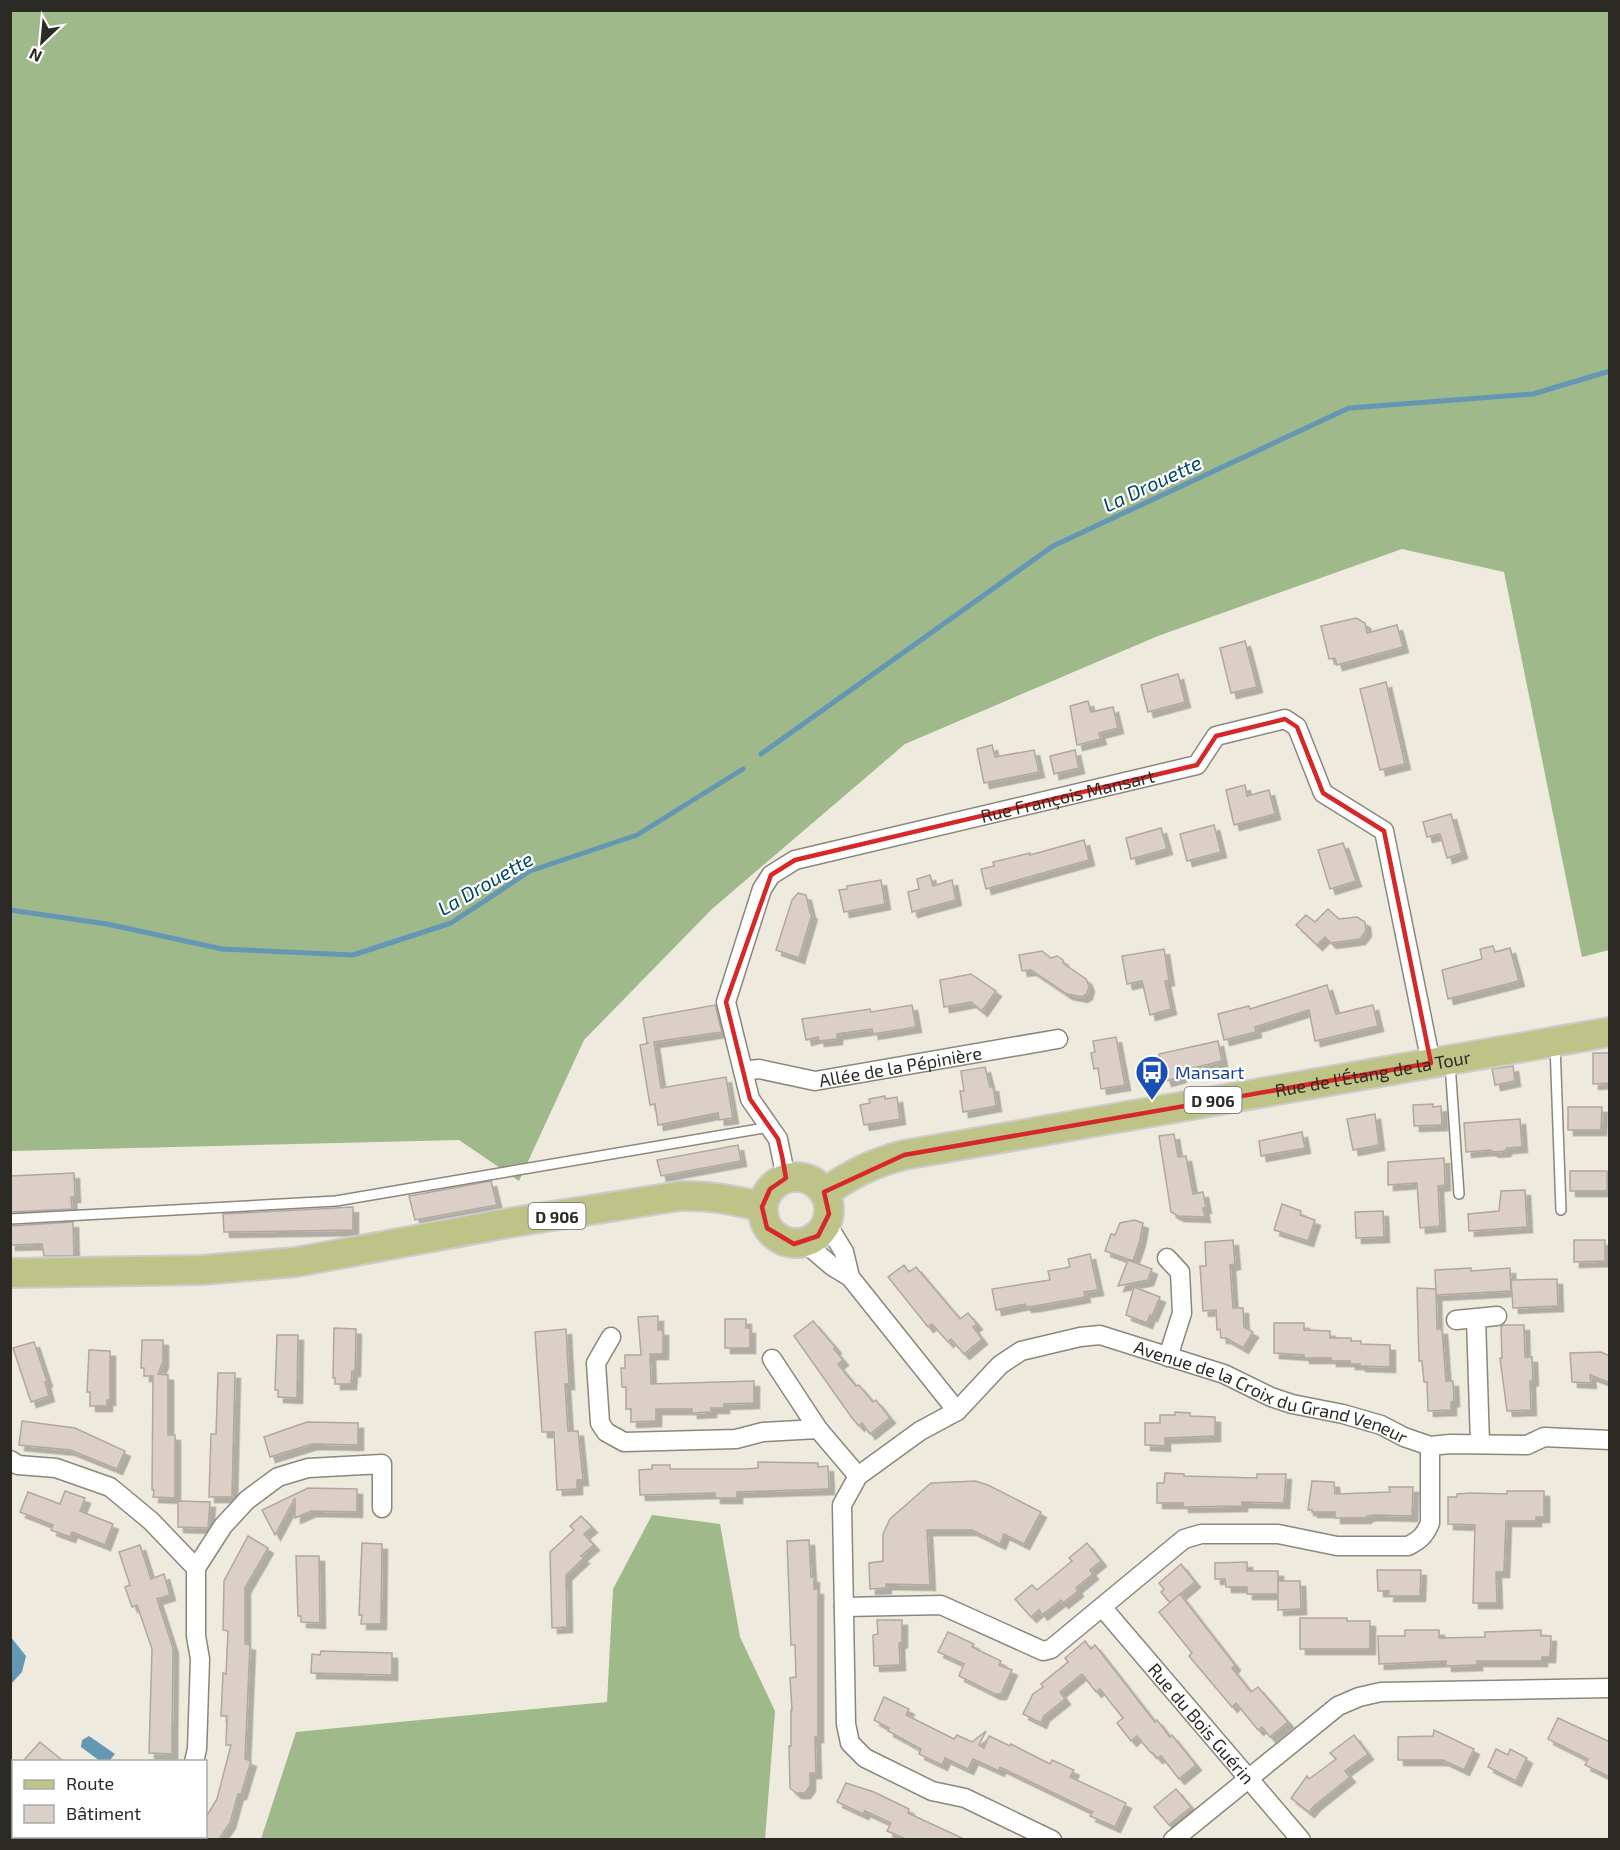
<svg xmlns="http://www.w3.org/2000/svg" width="1620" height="1850" viewBox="0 0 1620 1850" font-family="'Exo 2',sans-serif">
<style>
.forest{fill:#9fb98b}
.water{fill:#6497b4}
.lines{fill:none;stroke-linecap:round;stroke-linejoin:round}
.stream{stroke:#6497b4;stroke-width:5}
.building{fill:#dbcfc7;stroke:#b2a79f;stroke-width:1.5;filter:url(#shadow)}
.service-casing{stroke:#8c877c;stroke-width:12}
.minor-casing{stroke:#8c877c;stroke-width:21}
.primary-casing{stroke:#cccccb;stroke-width:32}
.service{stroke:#fff;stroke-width:9}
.minor{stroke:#fff;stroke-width:18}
.primary{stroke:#bec487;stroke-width:28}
.marked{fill:none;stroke:#d62828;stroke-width:4.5;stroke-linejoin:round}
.labels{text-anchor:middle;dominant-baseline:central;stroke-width:4.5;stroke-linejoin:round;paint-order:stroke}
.shield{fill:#fff;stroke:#6b6a66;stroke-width:1.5}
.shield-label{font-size:16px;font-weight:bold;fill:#2c2a25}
.street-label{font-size:18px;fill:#2c2a25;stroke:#fff}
.transit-label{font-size:18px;fill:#164399;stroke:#fff;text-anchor:start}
.water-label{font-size:20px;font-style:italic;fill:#004865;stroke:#fff}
</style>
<defs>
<filter id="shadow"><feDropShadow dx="5.5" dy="5.5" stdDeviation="0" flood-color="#0004"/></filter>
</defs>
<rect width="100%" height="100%" fill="#efeade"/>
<g class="forest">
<path d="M10,11H1609V950L1582,957L1504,572L1402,549L1158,636L905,744L712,909L584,1040L519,1181L459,1140L11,1151Z"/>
<path d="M652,1515L720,1524L740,1637L775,1711L765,1839H261L296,1732L607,1702L613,1589Z"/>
</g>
<g class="water">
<path d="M10,1636L26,1656L22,1672L11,1684Z"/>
<path d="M89,1736L115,1754L109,1761H100L81,1747L82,1740Z"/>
</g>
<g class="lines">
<g class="stream">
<path d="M761,754L1053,546L1349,408L1533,394L1610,371"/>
<path d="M10,910L107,924L222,949L353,955L451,923L530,871L637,835L743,769"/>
</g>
</g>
<g class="building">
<path d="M1356,618L1365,623L1367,633L1397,625L1403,647L1337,665L1335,658L1329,659L1321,626Z"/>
<path d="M1245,641L1257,687L1231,693L1220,648Z"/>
<path d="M1178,674L1185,702L1148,712L1141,685Z"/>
<path d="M1386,682L1405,764L1380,770L1360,689Z"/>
<path d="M1088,701L1091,712L1113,707L1118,728L1099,733L1101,739L1077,745L1070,706Z"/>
<path d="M992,745L995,757L1034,750L1039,772L984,783L977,749Z"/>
<path d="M1075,750L1079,768L1054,774L1050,756Z"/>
<path d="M1245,785L1247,796L1269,790L1275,814L1234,825L1226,790Z"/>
<path d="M1451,814L1462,853L1447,858L1440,834L1427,837L1423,822Z"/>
<path d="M1214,825L1221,852L1187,861L1180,834Z"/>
<path d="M1161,828L1167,849L1131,859L1126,838Z"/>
<path d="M1084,840L1089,860L986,889L981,869L994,866L993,862L1030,853V855Z"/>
<path d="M1343,843L1356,881L1330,889L1318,850Z"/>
<path d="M930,875L933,886L952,880L956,900L912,912L908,892L919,889L917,879Z"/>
<path d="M881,880L885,904L844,912L839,890L847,889V886Z"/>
<path d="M798,893L806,895L810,913L812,914L799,958L776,950L792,900Z"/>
<path d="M1328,909L1339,919L1357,917L1365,922L1366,931L1360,939L1331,943L1325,937L1317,945L1296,925L1306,915L1315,922Z"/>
<path d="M1493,946L1495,952L1510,948L1519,981L1448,999L1442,970L1482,959L1480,949Z"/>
<path d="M1164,949L1169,980L1165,981L1171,1009L1150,1015L1142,981L1127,984L1122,956Z"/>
<path d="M1042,951L1051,958L1057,956L1063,960V963L1086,979L1089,986L1087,994L1082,997L1067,994L1031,970L1022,971L1019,955Z"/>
<path d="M971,974L996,991L982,1011L971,1002L944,1007L940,980Z"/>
<path d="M1327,985L1336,1014L1373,1005L1378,1026L1315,1041L1309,1010L1255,1027L1256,1032L1224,1040L1218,1014L1249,1006L1250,1009Z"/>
<path d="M715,1005L722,1032L654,1042L661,1088L726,1077L733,1118L719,1120L718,1113L658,1125L655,1104L650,1105L640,1045L649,1043H647L643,1018Z"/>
<path d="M912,1005L916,1027L873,1034L872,1029L837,1034V1039L819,1041L818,1037L806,1040L802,1019L870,1009L871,1012Z"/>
<path d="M1116,1037L1125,1085L1101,1089L1098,1068L1094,1069L1091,1053L1095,1052L1093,1041Z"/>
<path d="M1218,1041L1222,1061L1180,1071L1181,1077L1166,1081L1159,1054Z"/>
<path d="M1593,1053H1610V1083L1593,1084Z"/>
<path d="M1513,1066L1515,1081L1495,1085L1492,1069Z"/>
<path d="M985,1067L990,1087L993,1086L996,1106L963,1112L960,1091H964L961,1071Z"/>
<path d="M885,1096V1099L897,1097L900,1119L864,1125L860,1105L870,1103L869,1099Z"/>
<path d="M1433,1104V1107L1441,1106L1442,1125L1414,1126L1413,1105Z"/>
<path d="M1568,1107H1602L1601,1130H1568Z"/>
<path d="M1375,1114L1379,1145L1353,1150L1347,1119Z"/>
<path d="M1520,1119L1522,1147L1507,1148L1505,1151L1494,1152L1490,1150L1466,1152L1464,1123Z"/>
<path d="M1302,1132L1305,1148L1261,1156L1259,1141Z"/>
<path d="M1174,1134L1178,1157L1186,1156L1193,1194L1203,1192L1206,1208H1203L1205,1217L1178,1216L1171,1212L1159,1136Z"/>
<path d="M738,1145L741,1161L661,1176L657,1160Z"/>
<path d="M1444,1158L1445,1185L1438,1186L1440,1226L1420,1228L1417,1183L1388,1185V1162Z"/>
<rect x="1570" y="1171" width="37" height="20"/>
<path d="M74,1173L75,1197H71L72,1209L10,1212V1176Z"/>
<path d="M491,1181L497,1205L415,1220L409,1196Z"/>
<path d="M1525,1190L1527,1227L1469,1231L1468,1214L1499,1211L1501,1191Z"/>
<path d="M1282,1204L1301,1211L1300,1215L1315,1220L1308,1241L1274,1230Z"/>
<path d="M353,1207V1230L224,1232L223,1214Z"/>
<path d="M1383,1211L1384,1237L1356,1238L1355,1212Z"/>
<path d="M1134,1220L1143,1223L1140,1240L1133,1261L1105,1251L1111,1234L1115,1235L1120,1223Z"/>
<path d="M73,1222L74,1256H44L42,1244L10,1245V1226Z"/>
<path d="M1233,1240L1235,1264L1230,1265L1233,1308H1243L1244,1327L1253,1332L1243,1348L1226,1338H1221L1220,1329L1217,1330L1216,1310L1203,1311L1200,1266H1206L1205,1242Z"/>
<path d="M1574,1240H1605V1261L1574,1262Z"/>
<path d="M1090,1254L1098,1290L1084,1292L1085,1297L1035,1306L1026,1307L1025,1304L996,1310L992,1289L1050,1280L1048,1271L1070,1267L1068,1259Z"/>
<path d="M1128,1260L1152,1269L1148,1280L1118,1286Z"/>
<path d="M904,1265L909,1272L916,1267L960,1319L968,1313L977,1324L973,1327L982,1339L964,1354L951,1339L948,1342L932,1324L928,1327L888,1277Z"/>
<path d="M1471,1268V1271L1510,1268L1511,1291L1436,1295L1435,1270Z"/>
<path d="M1557,1279L1558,1306L1513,1308L1511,1280Z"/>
<path d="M1134,1287L1160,1297L1152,1316L1150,1315L1147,1323L1126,1315Z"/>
<path d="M1417,1288L1436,1289L1437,1329H1442L1446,1381H1453L1454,1401L1451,1402V1410L1428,1411L1427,1382H1424L1422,1361H1419Z"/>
<path d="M658,1316V1330H663V1354H650L651,1384L754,1381V1403L724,1404V1408H711V1412L692,1413V1409H656V1421L631,1422V1409H626V1387H622L621,1368H625V1355H641L638,1317Z"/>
<path d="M725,1319H746V1328H750V1348H725Z"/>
<path d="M813,1321L836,1348L834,1349L843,1360L838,1364L856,1386L859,1385L873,1402L876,1400L890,1418L870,1434L862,1423L859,1426L852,1418L794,1336Z"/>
<path d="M1274,1323H1304V1330L1330,1331V1338H1351V1341H1361V1344L1390,1345V1367L1360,1366V1364H1350V1361H1331V1358H1304V1355L1274,1353Z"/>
<path d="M1504,1325H1524L1525,1357H1532L1533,1380L1530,1381L1531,1410L1507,1411L1500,1358H1502L1501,1326Z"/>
<path d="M334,1328L356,1329L355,1371H352L351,1384H335V1378H333Z"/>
<path d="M566,1329L569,1384H565L568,1431H578L583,1480H577V1489L557,1490L554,1432H542L535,1332Z"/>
<path d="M277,1335H298L297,1398L278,1397V1390H275Z"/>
<path d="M142,1340H163V1362L158,1374L168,1375V1435H175V1498L153,1497L154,1490H152L153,1376H144V1368H141Z"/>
<path d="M34,1342L47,1381L45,1382L49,1396L31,1402L13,1348Z"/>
<path d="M89,1350L110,1351V1400H107V1406H90V1392H87Z"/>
<path d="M1601,1352L1610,1356V1383L1590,1375L1591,1383L1572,1382L1570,1353Z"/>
<path d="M218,1373H235L232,1497H209L211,1434H216Z"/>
<path d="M1175,1412L1190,1413V1416L1215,1417V1436L1165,1438V1446L1145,1445V1423H1160V1415H1175Z"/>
<path d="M22,1421L75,1428L125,1451L117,1469L70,1450L19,1445Z"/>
<path d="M307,1422L358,1423V1445L312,1444L270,1457L264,1437Z"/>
<path d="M758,1462L818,1463V1467L828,1466L829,1489L737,1492V1498H715V1493L640,1495L639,1470L652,1469V1465H670V1469H746L758,1468Z"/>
<path d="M1165,1473L1184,1474V1476L1257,1478V1474H1286L1284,1503L1242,1502V1506L1183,1507V1503H1157V1483H1164Z"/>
<path d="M975,1481L988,1485L1041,1512L1024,1544L1004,1534L1000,1544L972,1530H927L930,1585L886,1584V1588L870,1589L869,1563L883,1561V1534L890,1519L931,1483Z"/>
<path d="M1312,1481L1334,1482L1335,1494L1390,1492L1389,1487H1413L1412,1516L1375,1515L1367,1516L1366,1518H1335V1512H1312V1510H1308Z"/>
<path d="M308,1488L357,1489V1512L311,1511L295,1518V1498L275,1535L262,1510Z"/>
<path d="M65,1491L85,1498L80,1511L113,1524L105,1545L72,1532L70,1537L51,1530L53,1525L20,1512L28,1492L60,1504Z"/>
<path d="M1507,1491H1544V1517H1536V1521H1506L1504,1572H1496L1497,1603H1473L1475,1525L1448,1524V1497H1457V1494L1471,1493L1507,1494Z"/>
<path d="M178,1501L210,1502L208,1528L178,1527Z"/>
<path d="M581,1516L592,1527L584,1534L594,1545L581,1556L584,1558L566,1575L567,1627L552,1628L550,1552L574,1530L570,1526Z"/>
<path d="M248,1536L268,1548L245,1588V1644L250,1645L245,1759L251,1761L241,1794H238L230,1823L219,1839H206V1817L217,1799L231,1745H226L227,1716H221L223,1673L226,1674L228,1631L223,1630L224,1581Z"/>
<path d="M809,1540L811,1577H814V1589H818V1737H815L816,1773H810V1786L805,1793H796L790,1788L789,1746H791V1710H792L790,1678L796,1677L795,1645H791L787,1541Z"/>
<path d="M362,1543L382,1544L381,1624H361L362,1615H359Z"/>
<path d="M1087,1543L1101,1561L1090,1570L1093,1574L1076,1588L1078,1591L1063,1603L1061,1600L1042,1615L1039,1610L1031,1617L1015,1599L1032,1585L1037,1590L1072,1561L1069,1558Z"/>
<path d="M140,1545L151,1579L164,1574L170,1595L157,1599L173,1648L172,1754L149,1753L152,1649L137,1605L132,1607L125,1587L130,1585L119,1552Z"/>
<path d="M296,1556H319L320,1623L301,1622V1616H298Z"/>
<path d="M1247,1562V1571H1278V1594H1247V1587H1226L1225,1579H1215V1563Z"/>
<path d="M1181,1564L1195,1582L1170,1603L1161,1592L1164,1589L1159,1583Z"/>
<path d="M1377,1570H1421L1420,1596H1388L1389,1591H1378Z"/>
<path d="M1278,1581H1300L1301,1609L1278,1610Z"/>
<path d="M1180,1594L1235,1665L1232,1668L1251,1692L1258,1687L1288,1722L1270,1737L1262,1727L1258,1730L1236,1703L1232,1707L1189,1656L1192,1653L1159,1612Z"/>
<path d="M1300,1618H1347V1621H1370V1649H1300Z"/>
<path d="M877,1620H902V1642L899,1643L900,1665L874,1666L873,1635L878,1634Z"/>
<path d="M1405,1630H1439V1638L1485,1637V1632L1541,1630V1636H1551L1550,1657H1542V1661H1477V1665L1446,1666V1661L1379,1664L1378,1636H1405Z"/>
<path d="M948,1632L974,1644L972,1647L1001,1661L999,1665L1012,1670L1001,1694H995L959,1676L964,1664L938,1652Z"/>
<path d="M1085,1641L1091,1649L1095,1645L1155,1722L1157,1720L1170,1737L1172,1735L1196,1765L1179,1779L1161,1756L1157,1758L1152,1752L1151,1753L1137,1736L1131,1741L1117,1723L1123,1718L1100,1689L1096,1692L1082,1674L1060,1692L1065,1699L1044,1716L1041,1723L1023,1714L1033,1694L1043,1687L1041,1684L1068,1662L1065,1658Z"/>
<path d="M321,1651L392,1653V1675L311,1673L312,1654L320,1655Z"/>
<path d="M884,1697L909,1709L906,1715L954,1739L957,1735L972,1742L986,1731L979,1745L984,1748L989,1736L1010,1746L1011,1744L1050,1764L1052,1760L1074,1770L1070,1777L1126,1803L1115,1827L1090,1816L1093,1812L1000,1767L999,1771L973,1759L968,1769L945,1758L942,1765L919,1754L921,1749L888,1731L889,1728L874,1720Z"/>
<path d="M1558,1718L1610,1742V1777L1585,1765L1588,1759L1548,1739Z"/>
<path d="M1434,1730L1474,1749L1464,1770L1443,1760H1398V1737L1433,1736Z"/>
<path d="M1354,1735L1368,1754L1345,1771L1350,1777L1315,1805L1309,1812L1291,1798L1307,1776L1309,1779L1336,1759L1330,1753Z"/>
<path d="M40,1742L63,1761H23Z"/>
<path d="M1496,1749L1508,1755L1510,1749L1527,1758L1516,1781L1488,1767Z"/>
<path d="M846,1783L874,1792L909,1809L908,1813L964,1839H906L887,1831L891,1823L865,1811L863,1814L837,1802Z"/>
<path d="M1176,1789L1191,1807L1169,1825L1154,1807Z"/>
</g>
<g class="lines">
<defs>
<g id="service">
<path d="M1555,1044L1561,1210"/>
<path d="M1450,1063L1459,1194"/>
<path d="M10,1219L336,1201L770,1127"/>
</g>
<g id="minor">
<path id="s1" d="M743,1071L759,1069L815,1081L1058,1039"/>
<path id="s2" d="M786,1178L778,1139L750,1099L726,1002L762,889L771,875L795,860L1197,765L1216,736L1285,719L1297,727L1323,793L1384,831L1431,1063"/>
<path d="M827,1224L844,1252L850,1277"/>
<path d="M805,1243L832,1266L850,1277L957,1411"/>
<path d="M1167,1258L1180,1272L1182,1313L1168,1357"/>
<path d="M1476,1319L1480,1444"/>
<path d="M1456,1320L1497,1316"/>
<path d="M611,1337L596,1363L600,1423L606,1432L624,1442L736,1439L763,1432L818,1429L858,1476"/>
<path d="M772,1359L818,1429"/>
<path d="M10,1460L18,1465L56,1468L110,1487L151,1521L196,1568V1636L200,1659L197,1749L194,1762"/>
<path d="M196,1568L223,1526L247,1500L278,1477L308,1468L382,1464V1508"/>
<path d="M844,1607L941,1605L1043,1651L1051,1649L1184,1539L1201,1534H1278L1337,1546H1408C1420,1540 1425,1535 1430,1523V1446"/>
<path id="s3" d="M1102,1607L1301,1840"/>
<path d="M153,1840L157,1836"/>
<path id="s4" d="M1052,1840L965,1798L932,1791L865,1758L850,1743L846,1724L842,1505L858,1476L920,1431L957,1411L1000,1365L1021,1351L1080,1337L1100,1335L1224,1374L1271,1397L1292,1404L1343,1414L1381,1425L1404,1437L1430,1446L1450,1444L1527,1445L1544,1437L1610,1440"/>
<path d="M1173,1840L1338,1706L1359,1697L1381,1692L1610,1688"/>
</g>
<g id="primary">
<circle cx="796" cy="1210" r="33"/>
<path id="s5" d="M825,1193C847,1176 876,1162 904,1155L1610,1032"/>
<path d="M10,1273L202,1270L296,1262L508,1223L680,1196C709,1195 734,1200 762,1207"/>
</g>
</defs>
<use href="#service" class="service-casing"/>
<use href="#minor" class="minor-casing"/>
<use href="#primary" class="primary-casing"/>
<use href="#service" class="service"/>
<use href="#minor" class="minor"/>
<use href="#primary" class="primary"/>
</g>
<path class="marked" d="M1285,719L1297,727L1323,793L1384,831L1431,1063L904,1155L824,1192L829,1214L818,1236L794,1244L767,1228L762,1207L770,1189L786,1178L782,1156L778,1139L750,1099L726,1002L771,875L795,860L1197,765L1216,736Z"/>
<defs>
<symbol id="bus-pin" viewBox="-11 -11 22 30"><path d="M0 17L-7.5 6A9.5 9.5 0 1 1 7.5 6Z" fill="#1a4fb4" stroke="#fff"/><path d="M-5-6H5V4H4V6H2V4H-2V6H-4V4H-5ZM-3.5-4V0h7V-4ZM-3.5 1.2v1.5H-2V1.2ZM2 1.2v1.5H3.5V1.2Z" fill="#fff"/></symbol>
</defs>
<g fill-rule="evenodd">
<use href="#bus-pin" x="1133" y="1053" width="38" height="52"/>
</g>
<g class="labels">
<g class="shield">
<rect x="1184.5" y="1087" width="57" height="26" rx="4.5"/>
<rect x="528.5" y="1203" width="57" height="26" rx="4.5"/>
</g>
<g class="shield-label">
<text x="1213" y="1100">D 906</text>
<text x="557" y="1216">D 906</text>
</g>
<g class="street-label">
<text stroke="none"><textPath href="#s2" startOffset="632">Rue François Mansart</textPath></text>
<text stroke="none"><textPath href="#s1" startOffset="160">Allée de la Pépinière</textPath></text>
<text stroke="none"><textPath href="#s5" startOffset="564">Rue de l'Étang de la Tour</textPath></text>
<text stroke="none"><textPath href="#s4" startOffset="966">Avenue de la Croix du Grand Veneur</textPath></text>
<text stroke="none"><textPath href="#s3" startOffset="153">Rue du Bois Guérin</textPath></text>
</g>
<g class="transit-label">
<text x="1175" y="1072">Mansart</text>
</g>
<g class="water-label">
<text transform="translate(1152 483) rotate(-25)">La Drouette</text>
<text transform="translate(485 883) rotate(-30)">La Drouette</text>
</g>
</g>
<rect width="1620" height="1850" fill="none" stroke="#2c2a25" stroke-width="24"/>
<rect x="12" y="1760" width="195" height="78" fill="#ffffff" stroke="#abaaa8" stroke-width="1.5"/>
<rect x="24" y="1780" width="30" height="9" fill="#bec487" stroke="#abaaa8" stroke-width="1.5"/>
<text x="66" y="1790" font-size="18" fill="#2c2a25">Route</text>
<rect x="24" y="1805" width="30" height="18" fill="#dbcfc7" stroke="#abaaa8" stroke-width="1.5"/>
<text x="66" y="1820" font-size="18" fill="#2c2a25">Bâtiment</text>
<g transform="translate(42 42) rotate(206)" stroke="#ffffff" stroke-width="4.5" paint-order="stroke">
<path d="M0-4.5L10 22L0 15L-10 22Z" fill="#2c2a25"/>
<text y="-9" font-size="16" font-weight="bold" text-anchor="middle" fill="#2c2a25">N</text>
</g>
</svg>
